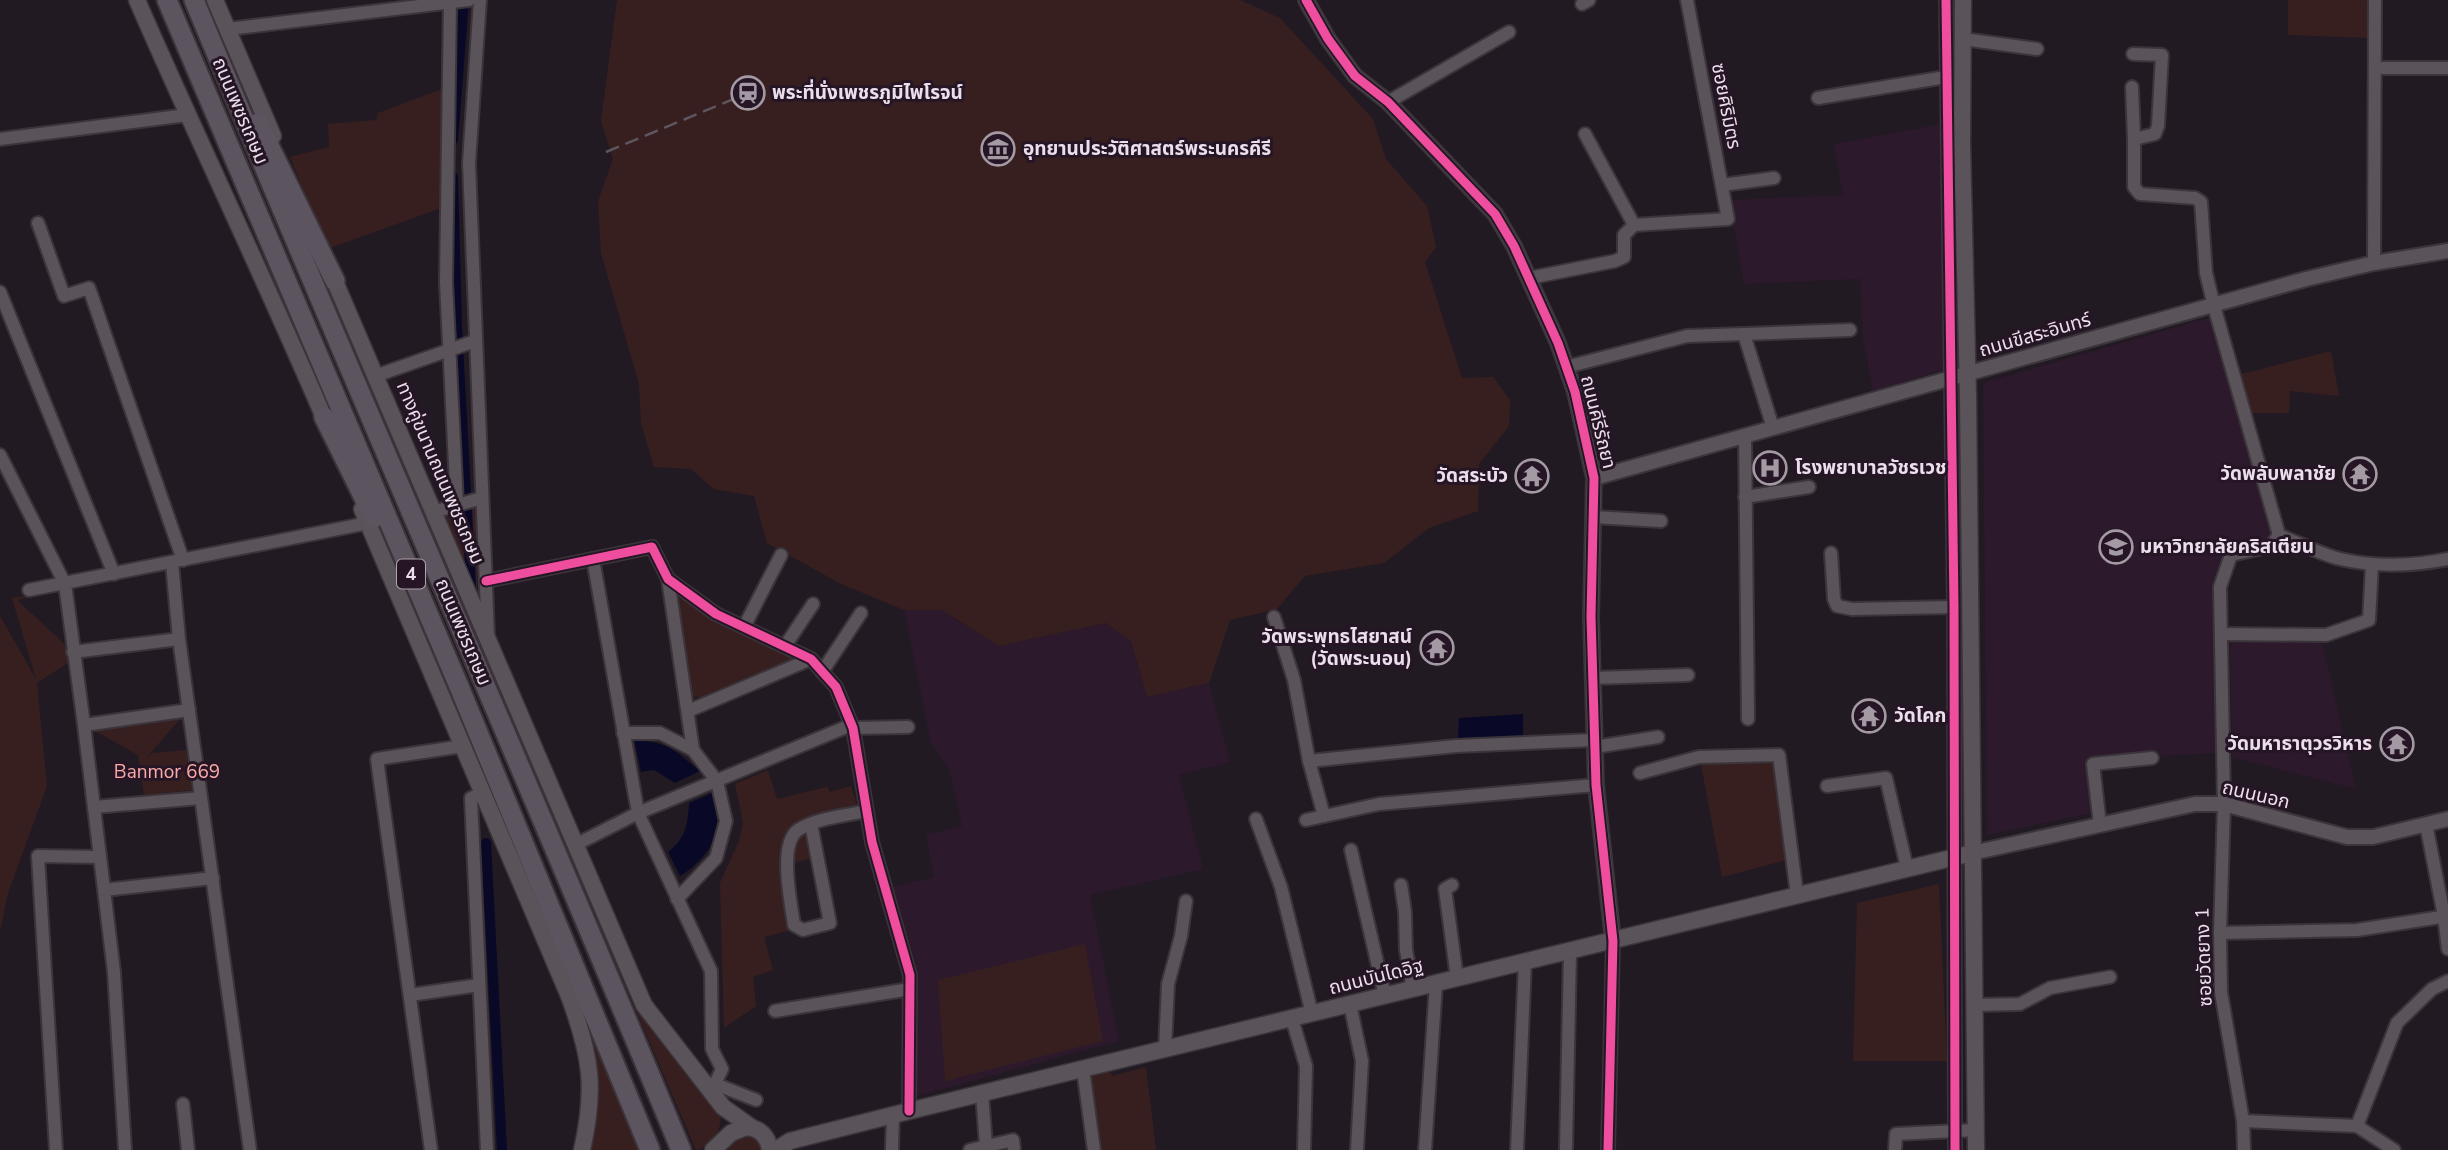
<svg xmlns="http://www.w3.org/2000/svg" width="2448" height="1150" viewBox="0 0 2448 1150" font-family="'Nunito Sans','Noto Sans Thai',sans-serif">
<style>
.built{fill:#2c192c}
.green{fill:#371f20}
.water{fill:#090927}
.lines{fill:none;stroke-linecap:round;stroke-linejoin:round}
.canal{stroke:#090927;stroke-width:10}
.minor-casing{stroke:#3b353b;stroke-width:16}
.tertiary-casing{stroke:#3b353b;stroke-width:18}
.secondary-casing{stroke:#3b353b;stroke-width:19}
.trunk-casing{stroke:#3b353b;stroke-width:23}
.minor{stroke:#5a5359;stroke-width:12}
.tertiary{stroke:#5a5359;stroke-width:14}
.secondary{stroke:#5a5359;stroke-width:16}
.trunk{stroke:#5c545f;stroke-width:19}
.rail{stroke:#5e565e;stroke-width:2.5;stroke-dasharray:14 7;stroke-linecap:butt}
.cycleway-casing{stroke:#261625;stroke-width:13}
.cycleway{stroke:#ef4d9e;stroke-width:9}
.labels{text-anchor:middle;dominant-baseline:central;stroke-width:6;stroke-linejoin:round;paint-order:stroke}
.shield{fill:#261625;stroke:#afa3af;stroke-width:2}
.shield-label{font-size:18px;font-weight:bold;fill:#eadfea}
.poi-label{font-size:19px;font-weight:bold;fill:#eadfea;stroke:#261625;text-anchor:start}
.street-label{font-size:19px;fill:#eadfea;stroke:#261625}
.park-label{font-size:19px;fill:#faaaa8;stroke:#261625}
</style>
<rect width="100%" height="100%" fill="#221a22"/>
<g class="built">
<path d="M1942,124L1945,369L1873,391L1863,340L1860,279L1744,284L1729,200L1843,195L1834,144Z"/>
<path d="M2215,316L2272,530L2268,542L2227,552L2216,625V753L2095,759L2100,811L1987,835L1983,383Z"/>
<path d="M904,610H942L999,646L1106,623L1131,641L1147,697L1209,683L1230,762L1179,775L1203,869L1090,895L1119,1041L917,1096L916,964L893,887L934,877L926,835L962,826L949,768L931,744Z"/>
<path d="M2230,640L2322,641L2356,789L2232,757Z"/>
</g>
<g class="green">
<path d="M617,0H1240L1280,18L1373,119L1386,159L1427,206L1436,247L1425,262L1462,378L1493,377L1510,400L1509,426L1479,464L1478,511L1429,528L1384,563L1305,576L1277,609L1230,620L1209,683L1147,697L1131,641L1106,623L999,646L942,610H904L841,584L767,543L754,496L714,489L691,469L654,467L641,423L639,384L601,253L598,201L613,159L601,121Z"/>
<path d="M2288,0H2369V38L2288,35Z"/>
<path d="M442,89L444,207L327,249L290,157L329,147L328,124L376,120L378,113Z"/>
<path d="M2331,351L2339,396L2290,391L2289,413H2251L2238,375Z"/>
<path d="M478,501L477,588L441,511Z"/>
<path d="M59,590L17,600L73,652L71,661L37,683L47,786L8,893L0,931V616L36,679L12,598Z"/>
<path d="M678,592L792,654L791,660L702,698L692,696L675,595Z"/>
<path d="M181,718L147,757L153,753L186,750L192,790L144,795L138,755L95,731Z"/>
<path d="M1775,760L1787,860L1722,877L1701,764Z"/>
<path d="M768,770L777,799L827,787L830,792L851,786L861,819L815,828L821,857L791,863L799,928L764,937L773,970L753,977L756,1006L724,1028L720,883L739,841L743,822L735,784Z"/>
<path d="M1939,884L1947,1061H1853L1857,903Z"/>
<path d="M599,924L635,998L721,1117C720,1133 712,1147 696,1150Z"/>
<path d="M1085,944L1103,1041L945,1081L938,980Z"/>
<path d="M567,980L619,1086L644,1150H591L596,1111Z"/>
<path d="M1146,1067L1156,1150H1094L1086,1074L1110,1070L1112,1076Z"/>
<path d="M739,1135H753L760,1142L762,1150H723Z"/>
</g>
<g class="water">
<path d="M1523,714V736L1458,738L1459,718Z"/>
<path d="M634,740C669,742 674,750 700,771L675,783L654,770L641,772Z"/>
<path d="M715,792C716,799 719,807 719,814C720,840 702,863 680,876L668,852C685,839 688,825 689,803Z"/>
</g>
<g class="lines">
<g class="canal">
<path d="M453,140L464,0"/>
<path d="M453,177L457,326L471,585"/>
<path d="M486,843L502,1150"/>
</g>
<defs>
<g id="minor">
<path d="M450,0L446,282L457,505"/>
<path d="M480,0L469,163L488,636"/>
<path d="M1946,0L1954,607L1955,1150"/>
<path d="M1582,4L1589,0"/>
<path d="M228,29L469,0"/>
<path d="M1963,39L2037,49"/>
<path d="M2133,54L2162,55L2158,126L2155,134L2134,139V187L2140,194L2195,198L2201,202L2206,273L2214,306L2279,535"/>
<path d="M2375,68H2448"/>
<path d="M2132,87L2134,139"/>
<path d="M1818,98L1946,77"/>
<path d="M1388,102L1509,32"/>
<path d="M1585,134L1634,225"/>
<path d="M0,139L187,115"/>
<path d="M1722,185L1774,178"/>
<path d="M38,223L64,296L89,288L183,560"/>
<path d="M2374,263L2375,0"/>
<path d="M1529,278L1615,261L1624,257V235L1634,225L1728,219L1687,0"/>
<path d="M0,292L114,574"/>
<path d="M1744,334L1850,330"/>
<path d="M1566,367L1687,336L1744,334L1773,428"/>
<path d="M375,376L475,341"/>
<path d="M1745,435L1748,719"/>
<path d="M0,455L65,584L84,725L114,972L125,1150"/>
<path d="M1745,497L1809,487"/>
<path d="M433,512L482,498"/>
<path d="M1593,517L1661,521"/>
<path d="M2279,535C2299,543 2320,554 2340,559C2375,567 2413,566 2448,559"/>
<path d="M1831,553L1834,599L1837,606L1852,609L1954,607"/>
<path d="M593,559L638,813L711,971L712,1049L722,1069L711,1092"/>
<path d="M172,563L179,639L250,1150"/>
<path d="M668,579L693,750"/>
<path d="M486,581L652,547L668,579L716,614L811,659L836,687L853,728L872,842L910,975L909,1111"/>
<path d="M29,590L368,523"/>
<path d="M1274,617L1294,680L1309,761L1324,816"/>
<path d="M744,627L781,555"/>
<path d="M2222,634L2326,635L2369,620L2372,565"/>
<path d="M785,646L813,604"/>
<path d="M73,652L179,639"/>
<path d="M822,672L861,613"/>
<path d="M1593,678L1688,675"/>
<path d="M688,711L811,659"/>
<path d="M84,725L189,710"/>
<path d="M853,728L908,727"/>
<path d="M623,733H660L693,750L717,781L726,821L716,858L677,899"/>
<path d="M1595,747L1658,737"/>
<path d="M1309,761L1456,746L1594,740"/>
<path d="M1640,773L1699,757L1779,755L1797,895"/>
<path d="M1827,786L1886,778L1907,868"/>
<path d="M483,793L471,798L487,1150"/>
<path d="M94,807L201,798"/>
<path d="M1256,819L1281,887L1312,1014"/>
<path d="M1306,820L1379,804L1596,785"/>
<path d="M811,824L830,923L803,930L794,925C791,903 778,844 798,830C816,818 845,816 866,811"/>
<path d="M2426,824L2444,916L2448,949"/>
<path d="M2100,825L2093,764L2152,758"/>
<path d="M575,845L638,813L851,725"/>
<path d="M1351,850L1385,996"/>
<path d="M1401,885L1405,912L1406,950L1413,989"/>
<path d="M1452,885L1445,889L1457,978"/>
<path d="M104,890L213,878"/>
<path d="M2220,933L2357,930L2448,916"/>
<path d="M410,995L479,985"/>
<path d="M1350,1004L1362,1061L1357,1150"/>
<path d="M1975,1005L2020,1004L2050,988L2110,977"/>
<path d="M775,1011L910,989"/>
<path d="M1292,1019L1306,1066L1304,1150"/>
<path d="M1165,1049L1168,984L1181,936L1186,901"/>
<path d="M1083,1069L1094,1150"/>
<path d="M715,1084L756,1100"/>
<path d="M982,1093L986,1146"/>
<path d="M183,1104L188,1150"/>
<path d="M2243,1121L2357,1126L2394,1150"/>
<path d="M2357,1126L2397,1023L2432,989L2448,981"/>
<path d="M56,1150L38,856L100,857"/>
<path d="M431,1150L377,759L463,746"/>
<path d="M892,1150L893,1115"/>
<path d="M970,1150L1013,1140L1014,1150"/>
<path d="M1425,1150L1436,984"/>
<path d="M1517,1150L1525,962"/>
<path d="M1566,1150L1570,951"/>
<path d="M1608,1150L1613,941"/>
<path d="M1895,1150L1896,1134L1976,1130"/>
<path d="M2244,1150L2243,1121L2221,992L2220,933L2224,804L2220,587L2231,555L2271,546L2279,535"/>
</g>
<g id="tertiary">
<path d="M1306,0L1328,39L1355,76L1388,102L1495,214L1514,246L1558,343L1575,392L1594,478L1591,617L1596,785L1613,941"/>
<path d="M1594,478L2306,279L2374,263L2448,251"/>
<path d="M1972,853L2195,804H2224L2347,837H2373L2448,819"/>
</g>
<g id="secondary">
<path d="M137,0C199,143 267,283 328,427"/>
<path d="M215,0L273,136"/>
<path d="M1963,0L1962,143L1968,396L1976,1150"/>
<path d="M330,270L644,1005L723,1107L751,1127"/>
<path d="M362,509L569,996C591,1056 596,1088 582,1150"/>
<path d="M713,1150L731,1133L746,1127C760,1128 768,1136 770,1150"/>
<path d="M776,1150L790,1141L909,1111L1972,853"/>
</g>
<g id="trunk">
<path d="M167,0L458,684L650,1150"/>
<path d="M194,0C354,384 522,765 681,1150"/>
<path d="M258,123L335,281"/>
<path d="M324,417L374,518"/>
</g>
</defs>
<use href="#minor" class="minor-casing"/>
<use href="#tertiary" class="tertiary-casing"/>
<use href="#secondary" class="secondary-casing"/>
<use href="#trunk" class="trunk-casing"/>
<use href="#minor" class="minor"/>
<use href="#tertiary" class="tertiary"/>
<use href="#secondary" class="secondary"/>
<use href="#trunk" class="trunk"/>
<path class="rail" d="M606,152L748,93"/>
<defs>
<g id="cycleway">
<path d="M1306,0L1328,39L1355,76L1388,102L1495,214L1514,246L1558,343L1575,392L1594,478L1591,617L1596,785L1613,941L1608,1150"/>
<path d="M1946,0L1954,607L1955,1150"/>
<path d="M486,581L652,547L668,579L716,614L811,659L836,687L853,728L872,842L910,975L909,1111"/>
</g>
</defs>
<use href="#cycleway" class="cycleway-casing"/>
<use href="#cycleway" class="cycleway"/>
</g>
<defs>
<symbol id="station-ring" viewBox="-11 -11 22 22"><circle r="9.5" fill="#261625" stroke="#a49aa4" stroke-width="1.5"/><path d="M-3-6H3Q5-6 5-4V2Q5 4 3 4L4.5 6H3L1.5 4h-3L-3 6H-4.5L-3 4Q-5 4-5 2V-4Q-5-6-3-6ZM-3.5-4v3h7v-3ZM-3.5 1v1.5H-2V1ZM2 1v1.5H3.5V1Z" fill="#a49aa4"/></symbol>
<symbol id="museum-ring" viewBox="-11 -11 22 22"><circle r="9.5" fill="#261625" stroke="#a49aa4" stroke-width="1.5"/><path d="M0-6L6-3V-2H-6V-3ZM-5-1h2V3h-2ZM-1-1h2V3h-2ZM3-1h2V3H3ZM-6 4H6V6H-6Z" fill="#a49aa4"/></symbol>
<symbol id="hospital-ring" viewBox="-11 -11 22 22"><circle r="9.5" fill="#261625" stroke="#a49aa4" stroke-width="1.5"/><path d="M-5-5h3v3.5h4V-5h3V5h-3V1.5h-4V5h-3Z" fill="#a49aa4"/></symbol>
<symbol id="temple-ring" viewBox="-11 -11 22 22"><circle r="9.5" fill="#261625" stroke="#a49aa4" stroke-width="1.5"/><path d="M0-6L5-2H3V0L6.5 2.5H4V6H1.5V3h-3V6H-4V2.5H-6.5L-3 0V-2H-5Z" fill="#a49aa4"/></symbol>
<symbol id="university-ring" viewBox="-11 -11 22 22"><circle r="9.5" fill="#261625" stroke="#a49aa4" stroke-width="1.5"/><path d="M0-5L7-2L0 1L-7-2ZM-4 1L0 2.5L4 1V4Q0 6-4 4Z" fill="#a49aa4"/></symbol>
</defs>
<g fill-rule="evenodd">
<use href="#station-ring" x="729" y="74" width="38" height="38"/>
<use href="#museum-ring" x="979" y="130" width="38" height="38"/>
<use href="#hospital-ring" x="1751" y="449" width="38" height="38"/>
<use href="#temple-ring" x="2341" y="455" width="38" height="38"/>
<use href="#temple-ring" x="1513" y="457" width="38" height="38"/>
<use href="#university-ring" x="2097" y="528" width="38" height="38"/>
<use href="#temple-ring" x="1418" y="629" width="38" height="38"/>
<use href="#temple-ring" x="1850" y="697" width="38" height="38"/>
<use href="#temple-ring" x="2378" y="725" width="38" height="38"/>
</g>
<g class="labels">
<rect class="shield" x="397" y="559.5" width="28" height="29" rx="5"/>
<g class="shield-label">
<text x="411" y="574">4</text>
</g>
<g class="poi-label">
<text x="772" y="93">พระที่นั่งเพชรภูมิไพโรจน์</text>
<text x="1023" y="149">อุทยานประวัติศาสตร์พระนครคีรี</text>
<text x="1795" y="468">โรงพยาบาลวัชรเวช</text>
<text x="2336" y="474" text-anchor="end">วัดพลับพลาชัย</text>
<text x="1508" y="476" text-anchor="end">วัดสระบัว</text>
<text x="2140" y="547">มหาวิทยาลัยคริสเตียน</text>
<text x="1412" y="637" text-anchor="end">วัดพระพุทธไสยาสน์<tspan x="1412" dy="22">(วัดพระนอน)</tspan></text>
<text x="1894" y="716">วัดโคก</text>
<text x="2372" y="744" text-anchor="end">วัดมหาธาตุวรวิหาร</text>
</g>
<g class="street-label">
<text transform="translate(1726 106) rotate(79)">ซอยศิริมิตร</text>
<text transform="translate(240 111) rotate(67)">ถนนเพชรเกษม</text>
<text transform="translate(2035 335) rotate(-16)">ถนนขีสระอินทร์</text>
<text transform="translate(1598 422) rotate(76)">ถนนคีรีรัถยา</text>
<text transform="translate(440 473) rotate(67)">ทางคู่ขนานถนนเพชรเกษม</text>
<text transform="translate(463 632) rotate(67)">ถนนเพชรเกษม</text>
<text transform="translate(2256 795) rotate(13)">ถนนนอก</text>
<text transform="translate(2204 957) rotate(-92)">ซอยวัดยาง 1</text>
<text transform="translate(1376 977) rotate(-14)">ถนนบันไดอิฐ</text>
</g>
<g class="park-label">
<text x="167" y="772">Banmor 669</text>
</g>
</g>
</svg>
